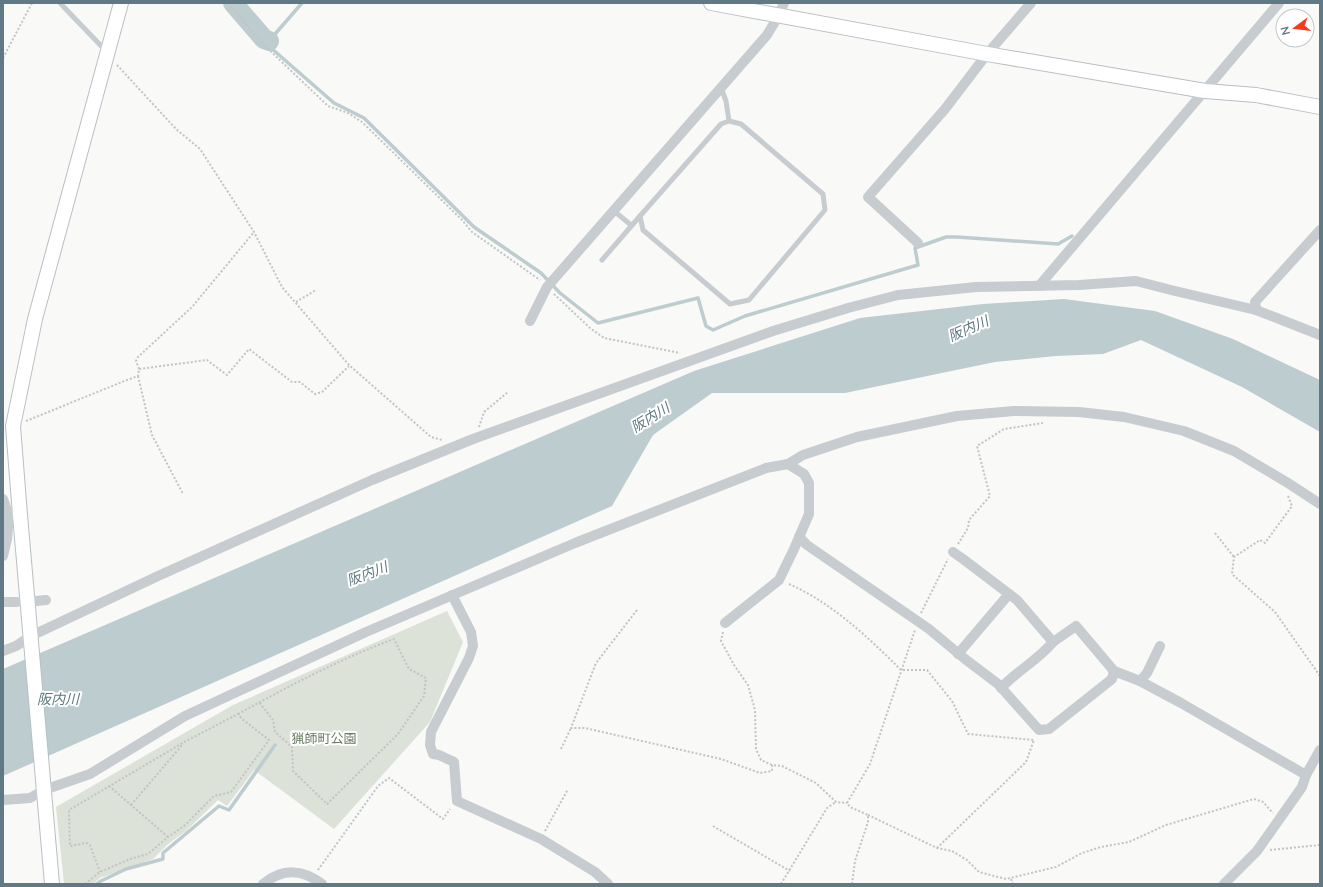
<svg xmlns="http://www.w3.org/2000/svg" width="1323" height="887" viewBox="0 0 1323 887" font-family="Lato,'Noto Sans JP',sans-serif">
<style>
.green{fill:#dce2d7}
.water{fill:#bdcccf}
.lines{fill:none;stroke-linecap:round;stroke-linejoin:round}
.stream{stroke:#bdcccf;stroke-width:3.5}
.river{stroke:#bdcccf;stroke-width:20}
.secondary-casing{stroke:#b8c0c4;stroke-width:16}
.path{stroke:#c0c4c5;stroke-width:2;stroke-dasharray:2 2;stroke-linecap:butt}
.lane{stroke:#c6cccf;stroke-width:5}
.street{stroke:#c6cccf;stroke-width:10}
.secondary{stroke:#fff;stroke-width:14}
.labels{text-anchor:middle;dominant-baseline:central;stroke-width:4;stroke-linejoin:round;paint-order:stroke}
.park-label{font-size:13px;fill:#687b61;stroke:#fff}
.water-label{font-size:14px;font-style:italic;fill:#5c787e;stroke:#fff}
</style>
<rect width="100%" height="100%" fill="#f9f9f7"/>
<path class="green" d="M447,611L463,642L430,722L334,829L254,770L227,806L218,800L187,830L167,845L153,859L100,878L93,884H64L56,807L233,705Z"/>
<path class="water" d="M1064,299L1155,311L1233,339L1320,380V432L1242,387L1141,340L1103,354L1056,356L995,362L845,393H712L653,435L612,506L3,776V669L694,371L860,318L983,304Z"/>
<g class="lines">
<g class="stream">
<path d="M302,3L269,41L271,48L334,103L364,118L474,227L541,273L560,293L598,323L698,298L706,326L713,330L745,316L918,265L915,248L946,237H957L1058,244L1072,236"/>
<path d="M97,884L101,881L126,869L163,859V853L219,806L229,810L275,745"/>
</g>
<path class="river" d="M233,3L264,39L269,41"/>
<defs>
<g id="secondary">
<path d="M711,3L987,54L1205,91L1256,95L1320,107"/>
<path d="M52,884L20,515L13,426L35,319L121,3"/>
</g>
</defs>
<use href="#secondary" class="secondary-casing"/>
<g class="path">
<path d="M228,3L264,45L328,106L348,113L362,122L461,219L472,232L540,280"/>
<path d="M3,58L32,3"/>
<path d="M117,65L176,129L200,149L254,232L282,287L349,365L431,437L442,440"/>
<path d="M554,294L590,328L604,338L680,353"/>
<path d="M296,302L316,290"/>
<path d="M139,369L136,361L138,357L192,307L254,232"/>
<path d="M138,376L152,435L183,494"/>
<path d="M26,421L127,380L138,376L139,369L207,360L227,375L249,349L292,382H300L315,394L322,392L349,366"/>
<path d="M479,427L484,412L508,392"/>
<path d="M1288,496L1292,506L1265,543L1260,540L1234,557L1232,574L1275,612L1320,676"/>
<path d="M1215,533L1234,557"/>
<path d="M958,544L968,528L969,520L990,496L977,446L1004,429L1043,423"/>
<path d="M789,584C832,603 868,637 901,670H927L952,701L968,734L1034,740L1026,762L937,848"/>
<path d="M637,610L596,663L571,728H585L721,759L760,773L772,771V765"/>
<path d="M921,613L948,559"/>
<path d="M723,632L721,641L734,665L748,685L755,710L756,749L761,760L772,765L782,766L816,783L836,802L847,803"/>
<path d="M238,714C289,686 340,659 394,639L409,669L426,678L424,696L398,734L327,804L293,771L292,747L275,732L273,720L259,702"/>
<path d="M561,749L571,728"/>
<path d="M109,786L168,837"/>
<path d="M131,805L183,744"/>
<path d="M868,815L937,848L952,851L967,860L979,872L1006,879L1056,867L1082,853L1101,847L1129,842L1166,825L1254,799L1263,802L1273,813"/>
<path d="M713,826L790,871"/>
<path d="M545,831L568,789"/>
<path d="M1270,850L1320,845"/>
<path d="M318,870L378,786L389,778L443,819L450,809"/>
<path d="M1011,879L1013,884"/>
<path d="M85,884L100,872L130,859L148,854L168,837L184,826L214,796L231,792L269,740L242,719L238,714L186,741L69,810L70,846L87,843L90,845L100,872"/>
<path d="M781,884L827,808L836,802"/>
<path d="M852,884L855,861L868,822V815L850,807L847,803L870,764L915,630"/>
</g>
<g class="lane">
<path d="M60,3L106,51"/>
<path d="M721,88L726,101L729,121L741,124L823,194L825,210L749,300L730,304L643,230L640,216L721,124L729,121"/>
<path d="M614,211L631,225"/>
<path d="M602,260L640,216"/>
</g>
<g class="street">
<path d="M918,243L868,197L945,109L987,54L1031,3"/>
<path d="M1039,286L1279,3"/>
<path d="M1256,310L1255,302L1320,230"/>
<path d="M530,321L547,287L767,35L779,15L784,3"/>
<path d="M3,499L9,516L7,539L3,556"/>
<path d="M799,537L807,545L929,629L965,659L998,684L1039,730L1049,729L1112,679L1114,671"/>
<path d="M953,552L963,559L1017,600L1053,642L1076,626L1114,671L1140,681L1181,703L1306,775"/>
<path d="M452,595L471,632L473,646L469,658L431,732L430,745L433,754L439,755L454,762L457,801L541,839L595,872L608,884"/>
<path d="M36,601L46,600"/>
<path d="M3,602H17"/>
<path d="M725,623L779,580L794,549L809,514V483L804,474L788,464"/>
<path d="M3,651L16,646L31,636L158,576L372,480L473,439L773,331L848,308L898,295L976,287L1079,285L1136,281L1175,291L1256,310L1320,335"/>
<path d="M958,654L1009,594"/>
<path d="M1140,681L1147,673L1160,646"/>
<path d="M1001,688C1017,671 1038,660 1053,642"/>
<path d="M3,800L30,798L44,790L90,774L185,716L366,632L575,543L766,468L788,464L803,455L857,437L957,416L1014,411L1079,412L1124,417L1184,431L1234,451L1288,483L1320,504"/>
<path d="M263,884C282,868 303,869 322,884"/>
<path d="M1224,884L1257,851L1302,787L1306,775L1320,750"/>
</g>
<use href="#secondary" class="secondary"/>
</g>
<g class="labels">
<g class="park-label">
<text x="324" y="738">猟師町公園</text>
</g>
<g class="water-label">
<text transform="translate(968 328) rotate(-24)">阪内川</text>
<text transform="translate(650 417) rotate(-32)">阪内川</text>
<text transform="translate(367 573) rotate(-21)">阪内川</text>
<text x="58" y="698">阪内川</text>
</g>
</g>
<rect width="1323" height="887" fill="none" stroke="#617985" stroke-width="8"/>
<g transform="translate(1295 28) rotate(255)"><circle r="19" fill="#ffffff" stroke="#c0c9ce"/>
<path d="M0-3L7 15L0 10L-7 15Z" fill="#f53a1b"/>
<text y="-6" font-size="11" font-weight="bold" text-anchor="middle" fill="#617985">N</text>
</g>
</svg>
